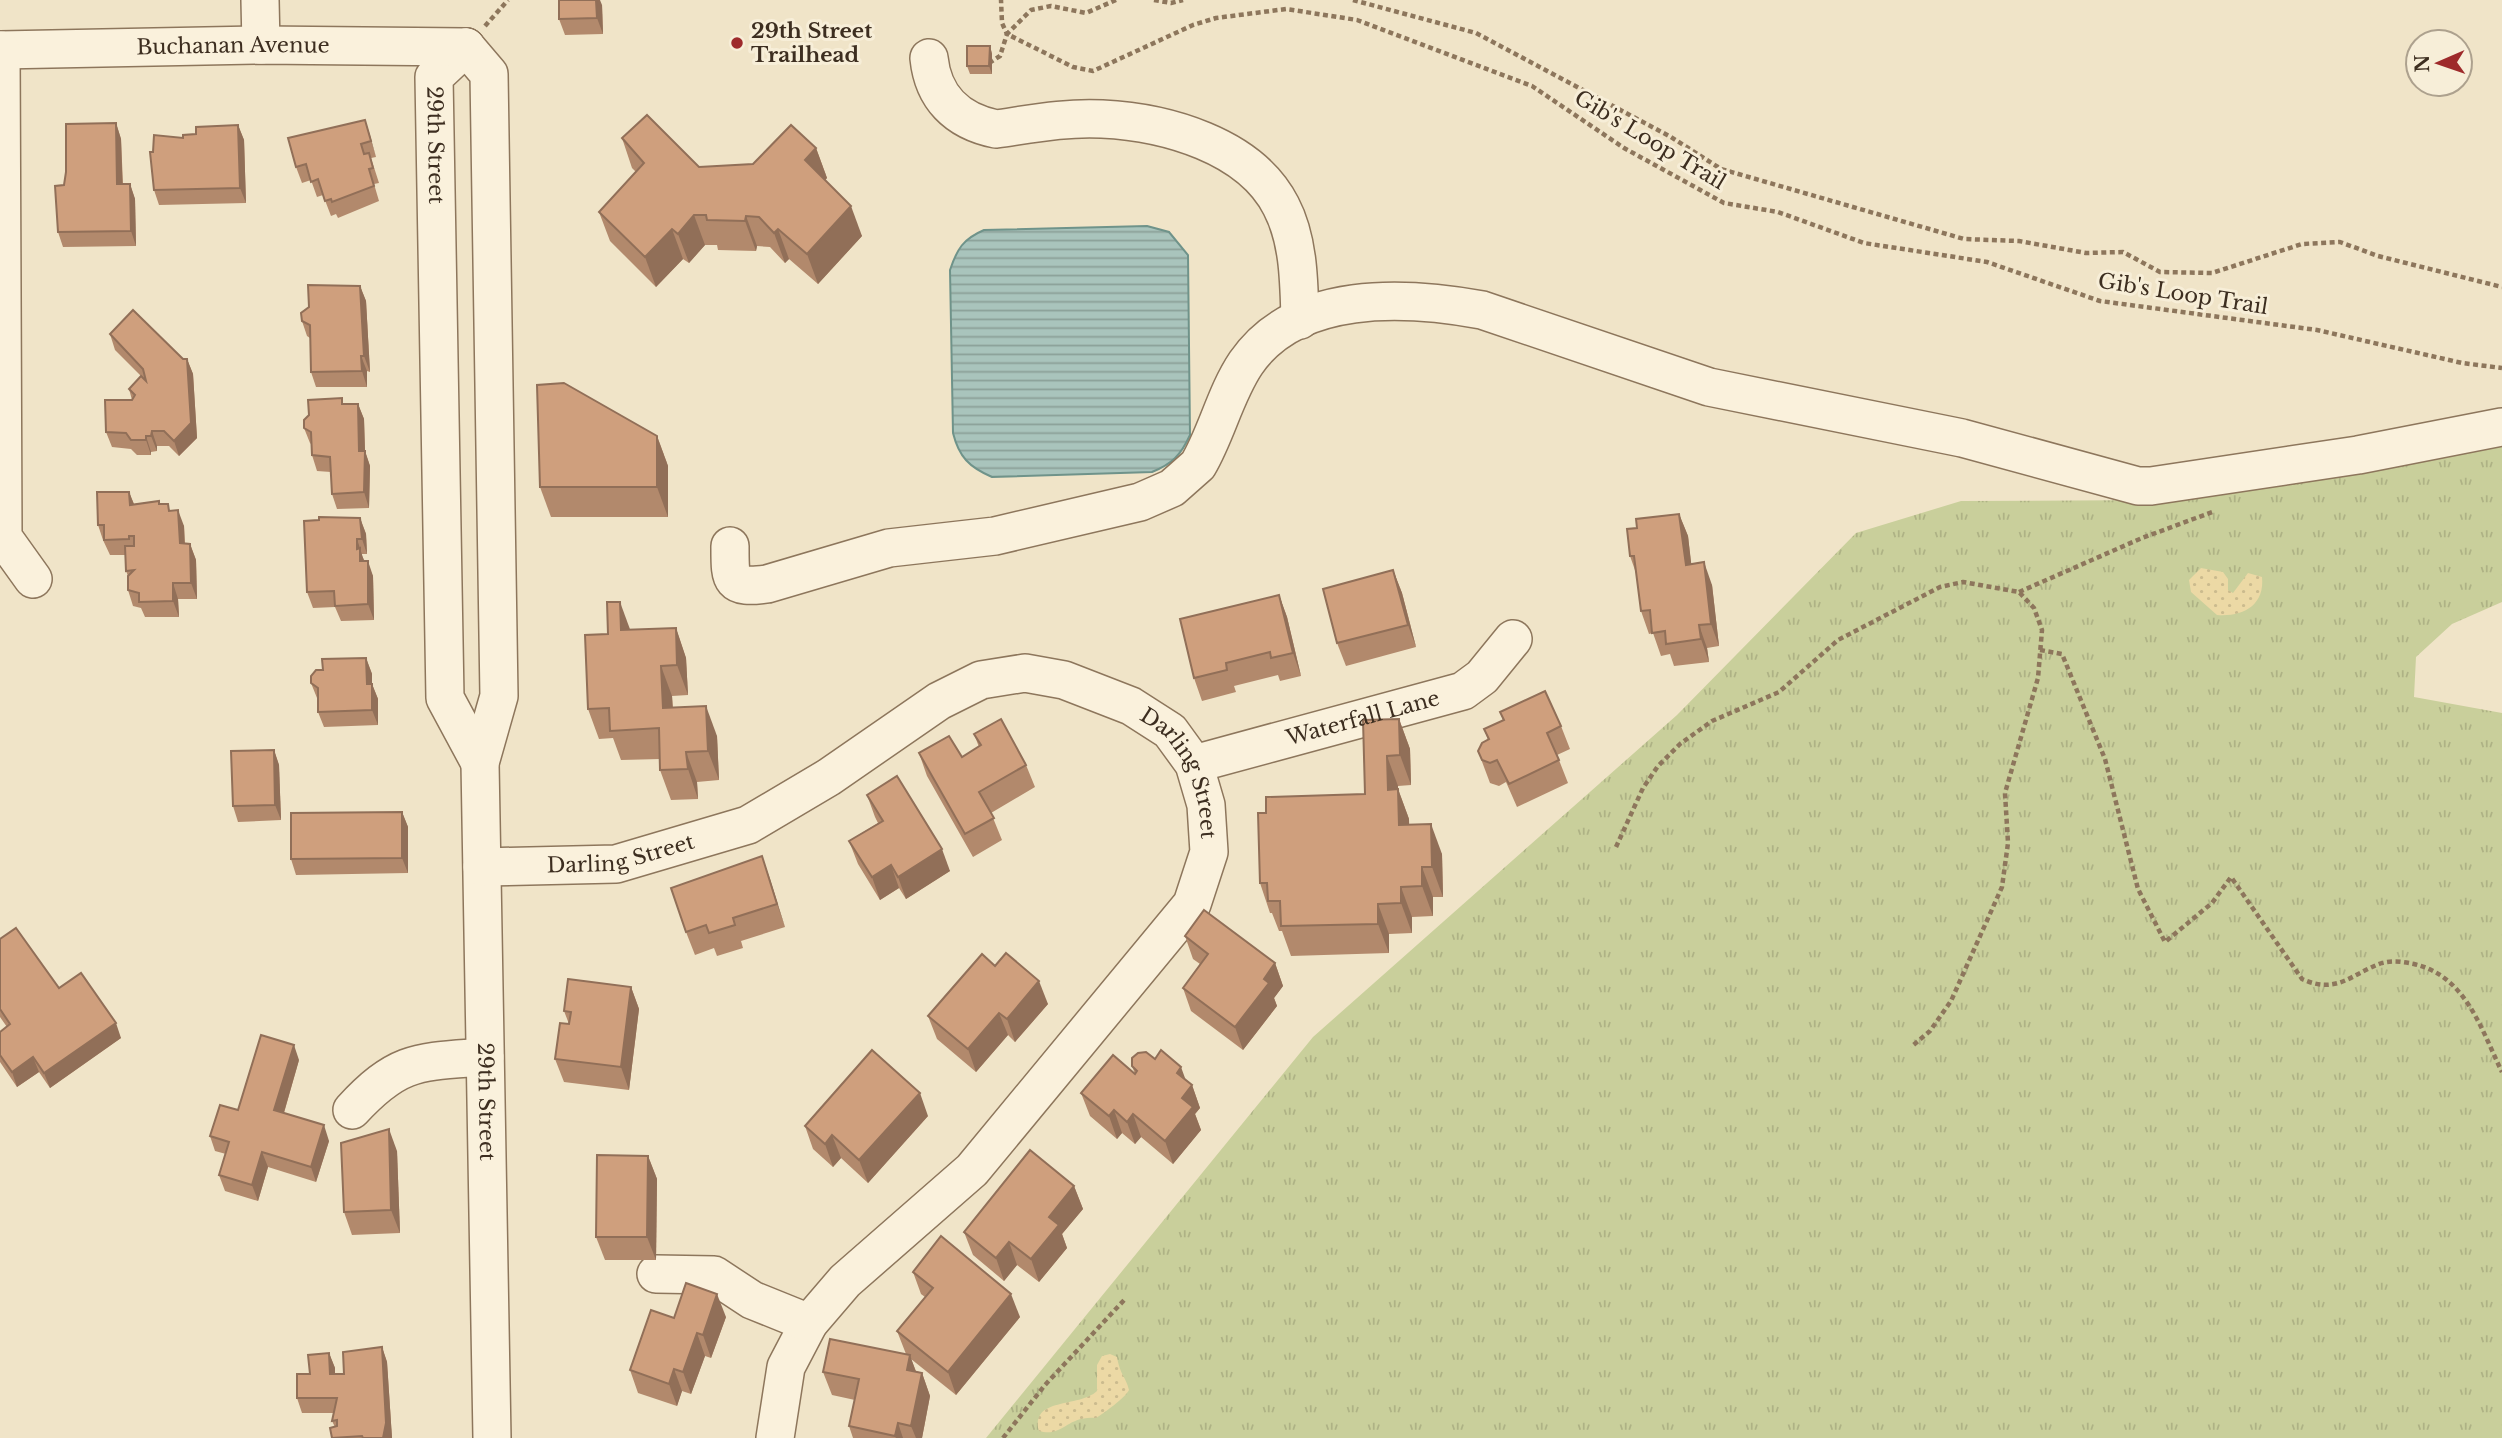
<svg xmlns="http://www.w3.org/2000/svg" width="2502" height="1438" viewBox="0 0 2502 1438" font-family="'Libre Baskerville',serif">
<style>
.grass{fill:url(#grass-tufts)}
.sand{fill:url(#sand-dots)}
.water{fill:url(#water-rules);stroke:#6f938a;stroke-width:2}
.lines{fill:none;stroke-linecap:round;stroke-linejoin:round}
.minor-casing{stroke:#8d765c;stroke-width:40}
.path{stroke:#8d765c;stroke-width:4.5;stroke-dasharray:5 3.5;stroke-linecap:butt}
.minor{stroke:#faf1dc;stroke-width:37}
.wall{fill:#b2896c}
.shaded-wall{fill:#916f58}
.building{fill:#cf9f7d;stroke:#916f58;stroke-width:2}
.poi-dot{fill:#9e2a2b;stroke:#f7eed8;stroke-width:2.5}
.labels{text-anchor:middle;dominant-baseline:central;stroke-width:6;stroke-linejoin:round;paint-order:stroke}
.poi-label{font-size:21px;font-weight:bold;fill:#3d2e20;stroke:#f7eed8;text-anchor:start}
.street-label{font-size:21px;fill:#3d2e20;stroke:#f7eed8}
</style>
<defs>
<pattern id="grass-tufts" width="24" height="20" patternUnits="userSpaceOnUse" patternTransform="scale(1.75)"><rect width="24" height="20" fill="#c9cf9b"/><path d="M3 7l-1-3M5 7V3M7 7l1-3M15 17l-1-3M17 17v-4M19 17l1-3" fill="none" stroke="#aeb285"/></pattern>
<pattern id="sand-dots" width="8" height="8" patternUnits="userSpaceOnUse" patternTransform="scale(1.75)"><rect width="8" height="8" fill="#ecd9a5"/><path d="M2 2h.1M6 6h.1" fill="none" stroke="#cbbb8e" stroke-width="1.8" stroke-linecap="round"/></pattern>
<pattern id="water-rules" width="6" height="5" patternUnits="userSpaceOnUse" patternTransform="scale(1.75)"><rect width="6" height="5" fill="#a9c4bc"/><path d="M0 2.5h6" fill="none" stroke="#8ba098"/></pattern>
</defs>
<rect width="100%" height="100%" fill="#f0e4c8"/>
<path class="grass" d="M2502,416V602L2452,624L2416,657L2414,697L2502,713V1438H986L1313,1037L1677,715L1856,533L1961,501L2156,500Z"/>
<g class="sand">
<path d="M2201,568L2223,572L2228,579V590L2233,593L2248,573L2262,577C2265,606 2242,617 2217,615L2191,592L2189,580Z"/>
<path d="M1110,1354L1117,1357C1120,1375 1126,1377 1129,1390C1125,1398 1104,1413 1096,1418C1067,1415 1063,1438 1039,1431C1030,1397 1079,1408 1097,1391V1365L1102,1356Z"/>
</g>
<path class="water" d="M1147,226L1169,232L1188,255L1190,435C1181,455 1172,464 1152,472L992,477C969,467 959,457 953,433L950,270C957,249 963,239 984,230Z"/>
<g class="lines">
<defs>
<g id="minor">
<path d="M260,0L261,45"/>
<path id="s1" d="M466,47L489,74L499,696L480,763L492,1438"/>
<path id="s2" d="M466,47L434,77L445,698L480,763"/>
<path id="s3" d="M0,50L261,45L466,47"/>
<path d="M1,50L3,537L33,579"/>
<path d="M929,58C933,97 956,121 996,129C1031,124 1066,117 1102,119C1165,122 1250,145 1281,206C1299,240 1299,283 1300,320"/>
<path d="M730,546C730,581 729,589 767,584L889,548L995,536L1140,502L1172,488L1198,465C1217,433 1225,394 1246,363C1296,290 1405,296 1482,310L1709,387L1962,438L2138,486H2151L2358,455L2502,427"/>
<path id="s4" d="M1194,764L1463,691L1482,677L1513,639"/>
<path id="s5" d="M482,867L616,864L748,825L829,777L939,701L981,680L1025,673L1064,680L1131,706L1170,731L1194,764L1206,805L1209,852L1192,904L972,1170L845,1281L809,1323L786,1367L775,1438"/>
<path d="M352,1110C399,1059 419,1062 485,1057"/>
<path d="M656,1274L714,1275L752,1300L809,1323"/>
</g>
</defs>
<use href="#minor" class="minor-casing"/>
<g class="path">
<path d="M1116,0L1086,13L1051,6L1031,10L1007,34L1073,67L1093,71L1193,25L1216,18L1286,9L1357,20L1532,86L1624,148L1724,203L1778,212L1864,243L1987,262L2100,301L2317,330L2462,363L2502,368"/>
<path d="M1154,0L1171,3L1183,0"/>
<path d="M1353,0L1476,33L1671,137L1721,169L1964,239L2019,241L2086,253L2123,252L2160,272L2212,273L2302,244L2340,242L2378,256L2502,287"/>
<path d="M485,26L508,0"/>
<path d="M989,63L1000,56L1007,34L1002,23L1001,0"/>
<path d="M2019,592L2142,538L2215,511"/>
<path d="M2040,650L2062,654L2105,759L2138,889L2165,942L2212,903L2231,877L2302,979C2337,995 2351,974 2382,963C2393,960 2404,962 2414,964C2466,976 2481,1029 2502,1072"/>
<path d="M1616,847L1643,788L1658,766L1680,744L1712,721L1779,692L1838,640L1940,587L1963,582L2019,592L2034,608L2042,630L2038,678L2005,793L2008,843L2002,887L1951,1001L1930,1031L1911,1047"/>
<path d="M1003,1438L1045,1385L1126,1298"/>
</g>
<use href="#minor" class="minor"/>
</g>
<g class="wall">
<path d="M602,5L603,34L565,35L559,19Z"/>
<path d="M990,46L992,54V74H970L967,66Z"/>
<path d="M365,120L376,157L371,158L379,183L374,184L379,201L338,218L336,214L331,216L323,195L317,197L311,180L302,183L296,167Z"/>
<path d="M116,123L121,139L123,184H130L135,199L136,246L63,247L58,232L64,185Z"/>
<path d="M238,125L244,140L246,203L159,205L154,190L153,152L183,138Z"/>
<path d="M622,138L699,167L753,164L816,148L827,178L825,180L862,236L818,284L789,259L785,263L770,247L757,246L756,251L718,250L717,245H705L689,263L683,259L656,287L610,241L599,212L636,172L632,168Z"/>
<path d="M360,286L366,301L370,372L367,371V387H316L311,372L310,338L307,336L302,321Z"/>
<path d="M110,334L183,359H187L193,374L197,438L179,456L169,446H157V451L151,452V455H137L131,449L112,447L106,432L132,400L129,389L141,376L115,350Z"/>
<path d="M344,404H358L364,419L365,451L370,466L369,508L337,509L332,494L331,472L317,471L312,455L311,444L310,443L304,428Z"/>
<path d="M657,436L668,466V517H551L540,487Z"/>
<path d="M129,492L134,504L159,501L160,504L171,511L184,526L185,543L190,544L196,560L197,599H178L179,617H145L141,608L133,606L128,590V576L126,571L125,555H110L103,540L98,525Z"/>
<path d="M1679,514L1688,536L1691,564L1712,585L1719,646L1707,648L1709,662L1674,666L1670,654L1661,656L1653,633L1649,634L1641,611L1636,573L1630,556L1637,528Z"/>
<path d="M360,518L366,534L367,554H362V556L373,576L374,620L341,621L335,607L313,608L307,592Z"/>
<path d="M1393,570L1402,593L1416,647L1346,666L1337,643Z"/>
<path d="M1279,595L1287,617L1301,676L1280,681L1278,675L1234,686L1236,692L1202,701L1194,678Z"/>
<path d="M676,628L686,658L688,695L672,696L673,708L717,736L719,780L697,782L698,799L671,800L660,770V759L621,760L613,738L599,739L588,709L608,634L630,630Z"/>
<path d="M366,658L372,674V684L378,699V725L324,727L318,712V699L317,698L311,683L323,670Z"/>
<path d="M1500,712L1561,726L1570,749L1557,755L1568,783L1517,807L1506,782L1499,786L1490,783L1478,751L1488,740L1484,729L1503,720Z"/>
<path d="M1399,719L1410,749L1411,785L1398,786V789L1409,819V825L1442,854L1443,897H1433V916L1412,917V933L1389,934V953L1291,956L1282,931H1279L1272,913H1270L1260,883L1266,813L1365,794Z"/>
<path d="M974,734L1026,765L1035,787L991,813L1002,840L973,857L927,776L919,753L962,757L979,747Z"/>
<path d="M274,750L279,765L281,820L238,822L233,806Z"/>
<path d="M867,795L950,871L906,899L899,888L880,900L858,864L849,841L878,823L875,817Z"/>
<path d="M402,812L408,827V873L296,875L291,859Z"/>
<path d="M762,856L785,927L741,941L743,948L717,956L714,948L695,955L686,932Z"/>
<path d="M1185,936L1275,963L1283,986L1274,998L1277,1006L1243,1050L1191,1011L1183,988L1200,964L1193,959Z"/>
<path d="M0,939L59,988L121,1038L50,1088L39,1072L17,1087L0,1062V1032L7,1027L0,1017Z"/>
<path d="M995,966L1048,1004L1015,1042L1008,1035L976,1072L937,1039L928,1016Z"/>
<path d="M631,987L639,1009L629,1090L564,1082L555,1059L569,1024L564,1011Z"/>
<path d="M1155,1059L1192,1085L1200,1108L1195,1114L1201,1130L1173,1164L1141,1137L1135,1144L1122,1133L1117,1139L1090,1116L1081,1093L1135,1074L1132,1066Z"/>
<path d="M299,1060L284,1113L329,1141L316,1182L268,1167L258,1201L225,1191L219,1175L226,1154L215,1151L210,1136L238,1110Z"/>
<path d="M928,1116L868,1183L841,1158L833,1167L813,1149L805,1126Z"/>
<path d="M397,1151L400,1233L352,1235L344,1212Z"/>
<path d="M648,1156L657,1179L656,1260H605L596,1237Z"/>
<path d="M1074,1186L1083,1209L1062,1234L1067,1248L1039,1282L1017,1265L1004,1281L973,1255L964,1232Z"/>
<path d="M913,1272L1020,1317L956,1395L911,1359L916,1371L922,1373L930,1396L922,1438H853L849,1426L855,1400L832,1395L823,1372L906,1354L897,1331L925,1297L921,1294Z"/>
<path d="M726,1317L711,1358L705,1356L691,1394L682,1391L677,1406L638,1393L630,1370L674,1318Z"/>
<path d="M382,1347L387,1362L392,1438H332L335,1427L332,1421L334,1413H302L297,1398L310,1374L329,1353L335,1368V1374H344Z"/>
</g>
<g class="shaded-wall">
<path d="M596,0H600L602,5L603,34L597,18Z"/>
<path d="M990,46L992,54V74L989,66Z"/>
<path d="M365,120L370,135L376,157L371,141Z"/>
<path d="M116,123L121,139L123,200L117,184Z"/>
<path d="M238,125L244,140L246,203L240,188Z"/>
<path d="M816,148L827,178L816,190L805,160Z"/>
<path d="M130,184L135,199L136,246L131,231Z"/>
<path d="M851,206L862,236L818,284L807,254Z"/>
<path d="M694,215L705,245L689,263L678,234Z"/>
<path d="M746,216L757,246L756,251L745,221Z"/>
<path d="M672,229L683,259L656,287L645,257Z"/>
<path d="M778,229L789,259L785,263L774,233Z"/>
<path d="M360,286L366,301L370,372L364,356Z"/>
<path d="M361,356L367,371V387L362,371Z"/>
<path d="M187,359L193,374L197,438L179,456L174,441Z"/>
<path d="M358,404L364,419L365,452V451L370,466L369,508L364,492L359,451Z"/>
<path d="M152,431L157,446V451L151,436Z"/>
<path d="M146,436L151,452V455L146,440Z"/>
<path d="M657,436L668,466V517L657,487Z"/>
<path d="M129,492L135,507L130,505Z"/>
<path d="M178,510L184,526L185,558L180,543Z"/>
<path d="M1679,514L1688,536L1694,587L1686,565Z"/>
<path d="M360,518L366,534L367,554L362,539Z"/>
<path d="M357,539L365,564L360,561L357,549Z"/>
<path d="M190,544L196,560L197,599L191,583Z"/>
<path d="M368,561L373,576L374,620L368,604Z"/>
<path d="M1704,562L1712,585L1719,646L1711,624Z"/>
<path d="M1393,570L1402,593L1416,647L1408,625Z"/>
<path d="M173,583L178,599L179,617L173,601Z"/>
<path d="M1279,595L1287,617L1301,676L1293,653Z"/>
<path d="M620,602L631,632L621,630Z"/>
<path d="M1699,625L1707,648L1709,662L1701,639Z"/>
<path d="M676,628L686,658L688,695L677,665Z"/>
<path d="M366,658L372,674V699L367,684Z"/>
<path d="M661,666L672,696L674,738L663,708Z"/>
<path d="M372,684L378,699V725L372,710Z"/>
<path d="M706,706L717,736L719,780L708,751Z"/>
<path d="M1399,719L1410,749L1411,785L1400,755Z"/>
<path d="M274,750L279,765L281,820L275,805Z"/>
<path d="M686,752L697,782L698,799L688,769Z"/>
<path d="M1387,756L1398,786V820L1388,790Z"/>
<path d="M1398,789L1409,819L1410,855L1399,825Z"/>
<path d="M402,812L408,827V873L402,858Z"/>
<path d="M1431,824L1442,854L1443,897L1432,867Z"/>
<path d="M942,849L950,871L906,899L898,877Z"/>
<path d="M762,856L770,879L785,927L777,904Z"/>
<path d="M891,865L899,888L880,900L872,877Z"/>
<path d="M1422,867L1433,897V916L1422,886Z"/>
<path d="M1401,887L1412,917V933L1401,903Z"/>
<path d="M1378,904L1389,934V953L1378,924Z"/>
<path d="M1275,963L1283,986L1274,998L1277,1006L1243,1050L1235,1027L1264,979Z"/>
<path d="M1039,981L1048,1004L1015,1042L1007,1019Z"/>
<path d="M631,987L639,1009L629,1090L621,1067Z"/>
<path d="M999,1013L1008,1035L976,1072L968,1049Z"/>
<path d="M116,1023L121,1038L50,1088L44,1073Z"/>
<path d="M294,1045L299,1060L280,1126L274,1110Z"/>
<path d="M33,1057L39,1072L17,1087L12,1072Z"/>
<path d="M1181,1067L1189,1089L1192,1085L1200,1108L1195,1114L1201,1130L1173,1164L1165,1141L1182,1098L1177,1073Z"/>
<path d="M920,1093L928,1116L868,1183L859,1160Z"/>
<path d="M1114,1110L1122,1133L1117,1139L1109,1116Z"/>
<path d="M1133,1114L1141,1137L1135,1144L1127,1122Z"/>
<path d="M324,1125L329,1141L316,1182L311,1167Z"/>
<path d="M389,1129L397,1151L400,1233L391,1210Z"/>
<path d="M832,1135L841,1158L833,1167L825,1144Z"/>
<path d="M262,1152L268,1167L258,1201L252,1185Z"/>
<path d="M648,1156L657,1179L656,1260L647,1237Z"/>
<path d="M1074,1186L1083,1209L1062,1234L1067,1248L1039,1282L1031,1259L1049,1217Z"/>
<path d="M1009,1242L1017,1265L1004,1281L996,1258Z"/>
<path d="M717,1294L726,1317L711,1358L703,1335Z"/>
<path d="M1011,1294L1020,1317L956,1395L948,1372Z"/>
<path d="M697,1333L705,1356L691,1394L683,1372Z"/>
<path d="M382,1347L387,1362L392,1438H383Z"/>
<path d="M329,1353L335,1368V1390L330,1374Z"/>
<path d="M910,1355L918,1378L907,1370Z"/>
<path d="M674,1369L682,1391L677,1406L669,1384Z"/>
<path d="M922,1373L930,1396L922,1438H916L911,1426Z"/>
<path d="M898,1423L903,1438H896L895,1436Z"/>
</g>
<g class="building">
<path d="M559,0H596L597,18L559,19Z"/>
<path d="M967,46H990L989,66H967Z"/>
<path d="M647,115L699,167L753,164L791,125L816,148L805,160L851,206L807,254L778,229L774,233L759,217L746,216L745,221L707,220L706,215H694L678,234L672,229L645,257L599,212L644,163L622,138Z"/>
<path d="M365,120L371,141L361,144L364,154L369,153L373,168L369,169L374,186L332,202L331,199L325,201L318,179L311,182L306,164L296,167L288,138Z"/>
<path d="M116,123L117,184H130L131,231L58,232L55,186L64,185L66,172V124Z"/>
<path d="M238,125L240,188L154,190L150,152H153L154,135L183,138V135L196,134V127Z"/>
<path d="M308,285L360,286L364,356H361L362,371L311,372L310,325L302,321L301,313L309,307Z"/>
<path d="M133,310L183,359H187L191,423L174,441L164,431H152L151,436H146V440H131L126,433L106,432L105,400H132L135,395L129,389L141,376L146,381L143,369L110,334Z"/>
<path d="M564,383L657,436V487H540L537,385Z"/>
<path d="M342,398V404H358L359,451H365L364,492L332,494L330,457L312,455L311,432L304,428V420L309,415L308,400Z"/>
<path d="M97,492H129L130,505L159,501V504H168L169,511L178,510L180,543L190,544L191,583H173V601L139,602V593L128,590V576L134,570L126,571L125,546H134V536H129V539L104,540V525H98Z"/>
<path d="M1679,514L1686,565L1704,562L1711,624L1699,625L1701,639L1666,644L1665,631L1652,633L1650,610L1641,611L1634,556H1630L1627,529L1637,528L1636,519Z"/>
<path d="M319,517L360,518L362,539H357V549L360,548V561H368V604L335,606L334,591L307,592L304,521L319,520Z"/>
<path d="M1393,570L1408,625L1337,643L1323,589Z"/>
<path d="M1279,595L1293,653L1271,658L1270,652L1226,663L1227,670L1194,678L1180,619Z"/>
<path d="M607,602H620L621,630L676,628L677,665L661,666L663,708L706,706L708,751L686,752L688,769L660,770L659,728L610,731L609,708L588,709L585,635L608,634Z"/>
<path d="M366,658L367,684H372V710L318,712V688L311,683V676L316,670H323L322,659Z"/>
<path d="M1545,691L1561,726L1547,733L1559,760L1509,784L1497,760L1490,763L1482,760L1478,751L1482,743L1489,739L1484,729L1504,720L1500,712Z"/>
<path d="M1001,719L1026,765L979,792L994,818L965,834L919,753L949,736L962,757L981,745L974,734Z"/>
<path d="M1399,719L1400,755L1387,756L1388,790L1398,789L1399,825L1431,824L1432,867H1422V886L1401,887V903L1378,904V924L1281,926L1280,901H1268L1267,883H1260L1258,813H1266V797L1365,794L1363,720Z"/>
<path d="M274,750L275,805L233,806L231,751Z"/>
<path d="M897,776L942,849L898,877L891,865L872,877L849,841L883,821L867,795Z"/>
<path d="M402,812V858L291,859V813Z"/>
<path d="M762,856L777,904L733,918L735,925L709,933L706,925L686,932L671,888Z"/>
<path d="M1204,910L1275,963L1264,979L1269,983L1235,1027L1183,988L1208,954L1185,936Z"/>
<path d="M16,928L59,988L81,973L116,1023L44,1073L33,1057L12,1072L0,1055V1032L10,1024L0,1009V939Z"/>
<path d="M1006,953L1039,981L1007,1019L999,1013L968,1049L928,1016L982,954L995,966Z"/>
<path d="M568,979L631,987L621,1067L555,1059L560,1023L569,1024L571,1012L564,1011Z"/>
<path d="M261,1035L294,1045L274,1110L324,1125L311,1167L262,1152L252,1185L219,1175L229,1142L210,1136L220,1105L238,1110Z"/>
<path d="M872,1050L920,1093L859,1160L832,1135L825,1144L805,1126Z"/>
<path d="M1161,1050L1181,1067L1177,1073L1192,1085L1182,1098L1193,1107L1165,1141L1133,1114L1127,1122L1114,1110L1109,1116L1081,1093L1113,1055L1135,1074L1137,1071L1132,1066V1058L1138,1053L1146,1052L1155,1059Z"/>
<path d="M389,1129L391,1210L344,1212L341,1143Z"/>
<path d="M1030,1150L1074,1186L1049,1217L1059,1225L1031,1259L1009,1242L996,1258L964,1232Z"/>
<path d="M597,1155L648,1156L647,1237H596Z"/>
<path d="M941,1236L1011,1294L948,1372L897,1331L933,1288L913,1272Z"/>
<path d="M686,1283L717,1294L703,1335L697,1333L683,1372L674,1369L669,1384L630,1370L651,1310L674,1318Z"/>
<path d="M830,1339L910,1355L907,1370L922,1373L911,1426L898,1423L895,1436L849,1426L859,1379L823,1372Z"/>
<path d="M382,1347L386,1423L383,1438H363L362,1436L332,1438L330,1428L337,1426V1420L332,1421L337,1398H297V1374H310L308,1355L329,1353L330,1374H344L343,1352Z"/>
</g>
<circle class="poi-dot" cx="737" cy="43" r="7"/>
<g class="labels">
<g class="poi-label">
<text x="751" y="31">29th Street<tspan x="751" dy="24">Trailhead</tspan></text>
</g>
<g class="street-label">
<text stroke="none"><textPath href="#s3" startOffset="233">Buchanan Avenue</textPath></text>
<text transform="translate(1650 140) rotate(31)">Gib's Loop Trail</text>
<text stroke="none"><textPath href="#s2" startOffset="112">29th Street</textPath></text>
<text transform="translate(2183 294) rotate(9)">Gib's Loop Trail</text>
<text stroke="none"><textPath href="#s4" startOffset="175">Waterfall Lane</textPath></text>
<text stroke="none"><textPath href="#s5" startOffset="791">Darling Street</textPath></text>
<text stroke="none"><textPath href="#s5" startOffset="140">Darling Street</textPath></text>
<text stroke="none"><textPath href="#s1" startOffset="1066">29th Street</textPath></text>
</g>
</g>
<g transform="translate(2439 63) rotate(268)"><circle r="33" fill="#f7eed8" stroke="#ada18e" stroke-width="2"/>
<path d="M0-5L12 26L0 18L-12 26Z" fill="#9e2a2b"/>
<text y="-10" font-size="19" font-weight="bold" text-anchor="middle" fill="#3d2e20">N</text>
</g>
</svg>
